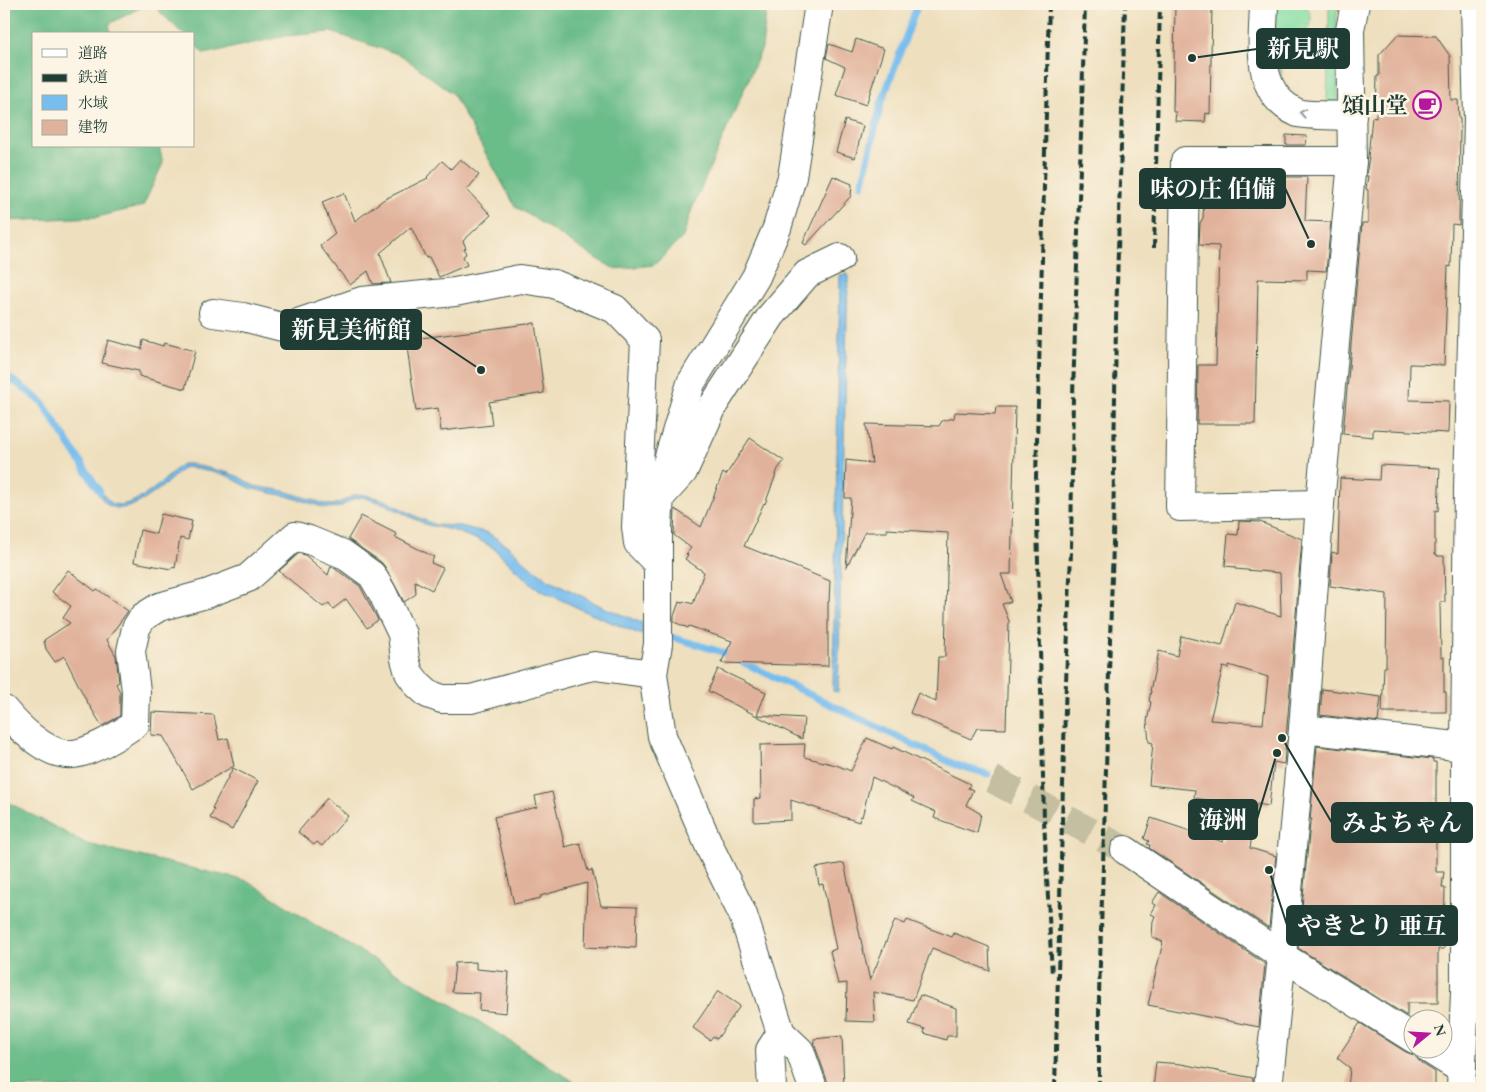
<svg xmlns="http://www.w3.org/2000/svg" width="1486" height="1092" viewBox="0 0 1486 1092" font-family="'EB Garamond','Noto Serif JP',serif">
<style>
.green{fill:#83dda3;stroke:#518d6c}
.forest{fill:#6abc89;stroke:#447c5e}
.water{fill:#77bdee;stroke:#4b7d91}
.lines{fill:none;stroke-linecap:round;stroke-linejoin:round}
.stream{stroke:#77bdee;stroke-width:7}
.building{fill:#e1b29b;fill-rule:evenodd}
.minor-tunnel{stroke:#c5bfa2;stroke-width:28;stroke-dasharray:28 14;stroke-linecap:butt}
.minor-casing{stroke:#3e5549;stroke-width:30}
.major-casing{stroke:#3e5549;stroke-width:30}
.minor{stroke:#fff;stroke-width:28}
.major{stroke:#fff;stroke-width:28}
.rail{stroke:#1f3d34;stroke-width:4;stroke-dasharray:8 4;stroke-linecap:butt}
.oneway{stroke:#8f9e9a}
.labels{text-anchor:middle;dominant-baseline:central;stroke-width:5;stroke-linejoin:round;paint-order:stroke}
.poi-label{font-size:22px;font-weight:bold;fill:#1f3d34;stroke:#fcf5e5;text-anchor:end}
.leader{fill:none;stroke:#1f3d34;stroke-width:2}
.callout-dot{fill:#1f3d34;stroke:#fcf5e5;stroke-width:2}
.callout{fill:#1f3d34;stroke:#1f3d34;stroke-width:2}
.callout-label{font-size:24px;text-anchor:middle;font-weight:bold;fill:#fff}
</style>
<rect width="100%" height="100%" fill="#fcf5e5"/>
<filter id="ink" filterUnits="userSpaceOnUse"><feTurbulence type="fractalNoise" baseFrequency=".02" numOctaves="2"/><feDisplacementMap in="SourceGraphic" scale="10" xChannelSelector="R" yChannelSelector="G"/><feConvolveMatrix kernelMatrix="1 2 1 2 8 2 1 2 1" color-interpolation-filters="sRGB"/></filter>
<filter id="wash" filterUnits="userSpaceOnUse"><feTurbulence type="fractalNoise" baseFrequency=".0096" numOctaves="4" result="noise"/><feDisplacementMap in="SourceGraphic" scale="20" xChannelSelector="R" yChannelSelector="G"/><feGaussianBlur stdDeviation="1.12" result="paint"/><feColorMatrix in="noise" values="0 0 0 0 0 0 0 0 0 0 0 0 0 0 0 0 0 1.4 0 .05"/><feComposite in="paint" operator="in"/></filter>
<g filter="url(#wash)">
<rect width="100%" height="100%" fill="#eedfbe"/>
<g class="green">
<path d="M1280,4H1303C1326,24 1295,54 1275,28L1276,8Z"/>
<path d="M1329,4H1337L1336,34L1338,103H1327L1328,64L1282,63L1281,81L1275,55L1290,56L1306,54L1320,44L1329,28Z"/>
</g>
<g class="forest">
<path d="M4,4H147L109,24L111,34H34V146H159L163,163L143,206L97,217L4,221Z"/>
<path d="M152,4H767L762,48L692,209L683,237L654,265L615,269L589,254L515,206L452,93L401,55L331,32L285,36L204,54L194,44V34H183Z"/>
<path d="M4,800L87,844L248,881L320,928L451,1004L584,1088H4Z"/>
</g>
<g class="water">
<path d="M848,274L838,692L833,691L840,275Z"/>
<path d="M182,464H190L229,473L239,477L254,486L284,491L325,504L332,505L339,503L355,495L362,494L387,501L419,518L436,525L460,526L488,533L508,546L526,563L548,579L603,607L642,623V635L591,614L540,590L528,581L492,547L481,541L452,530L427,525L385,504L362,497L353,499L340,507L326,508L287,496L261,491L250,488L226,475L186,467L183,468C168,482 132,517 110,506C102,502 98,492 95,484C100,490 105,497 110,502C125,514 160,485 171,474C174,471 177,467 182,464Z"/>
</g>
<g class="lines">
<g class="stream">
<path d="M862,185L881,104L918,4"/>
<path d="M4,375L21,386L42,402L100,492"/>
<path d="M668,636L722,652L956,765L988,774"/>
</g>
</g>
<g id="blocks">
<g class="building">
<path d="M1175,4H1212L1210,114L1206,113L1205,122L1175,121L1176,112H1173Z"/>
<path d="M1397,35L1436,36L1450,56L1451,100H1458L1459,119H1460L1459,225L1452,224L1451,267L1448,266L1444,365L1410,364L1409,400L1449,401L1448,433L1373,429V437L1343,434L1362,223H1368V190L1366,189L1368,176H1366L1369,157H1368L1372,117L1376,118L1377,76H1379V55Z"/>
<path d="M856,39L884,49L866,105L836,95L845,67L826,58L829,44L852,52Z"/>
<path d="M845,120L863,126L855,158L836,152Z"/>
<path d="M1286,135L1307,136L1306,145H1286Z"/>
<path d="M460,159L479,175L467,190L491,215L463,241L466,248L464,249L466,254L463,256L467,265L439,277L429,257L426,258L411,227L380,253L391,283L373,284L368,271L350,285L320,246L335,234L322,202L344,193L355,221L383,200L428,178L427,177L442,161L451,169Z"/>
<path d="M833,176L852,184L851,196L806,245L803,243Z"/>
<path d="M1205,177H1307L1305,221L1331,222L1326,271L1307,270V280L1258,279L1255,424H1197L1198,365H1216L1219,246L1199,245L1200,223L1203,218Z"/>
<path d="M535,323L544,393L489,402L492,425L441,431L438,408L416,411L406,340Z"/>
<path d="M108,340L142,349L143,340L163,346L164,343L195,351L185,389L139,376V371L102,363Z"/>
<path d="M996,407H1015L1011,574H1001L1011,602L1002,604L1009,621L1006,729L977,728L971,739L910,713L918,693L936,702L938,657H945L948,533L887,529V532H865L846,568L851,498H845L846,460L872,463L866,424L939,426L942,421L954,418L955,412L995,414Z"/>
<path d="M750,438L784,461L778,469L765,504L764,503L744,546L830,581L829,602H828V666L721,663L732,641L689,626L688,628L674,622V616L679,602L683,603L684,601L693,604L704,572L685,559L688,555L686,554L691,548L674,535L675,509L701,527L723,473L726,475Z"/>
<path d="M1380,465L1440,468L1438,511L1435,510V554H1437V556H1444L1445,602H1440L1441,657H1444V692H1446V712H1382L1384,667H1386L1387,594L1330,586L1332,552L1338,554L1340,478L1379,480Z"/>
<path d="M161,514L192,521L188,540L180,538L175,568L172,567L171,569L134,562L140,530L156,534Z"/>
<path d="M361,516L397,534L395,537L434,557L431,563L443,568L432,590L415,581L416,594L404,602L385,567L381,562L348,539Z"/>
<path d="M1239,521L1260,522L1302,539L1284,764L1274,762L1269,806L1257,804L1250,848L1276,856L1269,928L1149,848L1150,845L1147,844L1149,841L1144,839L1151,818L1223,842L1229,803L1194,798L1195,790L1149,785L1153,743L1149,742L1147,721L1151,702L1149,701L1151,691H1150L1159,651L1177,656L1181,636L1222,646L1235,602L1281,616L1280,573L1235,569V567L1225,566L1228,534L1238,535ZM1229,665L1268,677L1263,724L1210,720L1223,667L1229,668Z"/>
<path d="M299,553L305,555L328,575L331,566L360,586L378,620L367,628L346,599L333,609L329,603L323,607L279,571Z"/>
<path d="M68,570L95,591L97,589L128,611L107,640L116,656L119,682L116,684L120,692V716L102,726L86,700L64,656L55,662L46,649L44,640L70,623L63,618L71,606L52,592Z"/>
<path d="M718,669L766,692L757,715L804,718L802,739L708,691Z"/>
<path d="M1322,689L1381,697L1378,722L1320,715Z"/>
<path d="M152,712L214,715L219,740L228,738L234,766L193,789L163,736L151,735Z"/>
<path d="M867,738L892,749L893,747L970,784L968,788L973,790L966,805L981,814L977,833L934,818L936,812L912,801L914,798L872,777L862,817L860,816L859,822L791,800V820L754,822V799L761,798L760,745L805,744L804,757L836,765L851,771Z"/>
<path d="M1317,746L1433,759V762H1436V872H1444L1442,888H1445L1444,949H1438V1003H1407V1016L1298,948L1310,824L1312,819H1310Z"/>
<path d="M233,768L258,781L232,830L210,818L214,810L212,808Z"/>
<path d="M552,792L565,847L580,843L588,871L592,870L601,906L637,907L636,948L608,946V948L585,947L587,883L540,896L541,898L514,904L494,817L537,807L535,796Z"/>
<path d="M327,798L348,816L322,846L317,842L314,845L298,832Z"/>
<path d="M844,863L870,981L895,920L905,924L907,920L952,937L954,933L989,947L990,971L932,948L913,1000L873,992L875,1022L846,1021L847,983L838,984L830,951L836,949L823,884L819,885L816,868Z"/>
<path d="M1159,892L1265,964L1259,1027L1148,1005L1163,942L1152,937L1153,921L1155,916L1151,914L1156,905L1152,903Z"/>
<path d="M476,962V969L509,972L506,1013L479,1010L480,993L452,992L455,963Z"/>
<path d="M718,991L740,1006L717,1039L713,1036L710,1040L693,1028Z"/>
<path d="M920,995L956,1008V1036H947L946,1040L924,1033L925,1029L909,1024Z"/>
<path d="M1360,1023L1406,1052L1414,1055L1421,1063L1435,1072V1088H1348L1350,1068L1337,1058Z"/>
<path d="M842,1036L844,1088H828V1083L815,1046L814,1039Z"/>
<path d="M1156,1062L1181,1064L1253,1078V1088H1153Z"/>
</g>
</g>
</g>
<g filter="url(#ink)">
<use href="#blocks" fill-opacity="0" stroke="#3e5549" stroke-width="1"/>
<g class="lines">
<path class="minor-tunnel" d="M992,779L1125,850"/>
<defs>
<g id="minor">
<path d="M1264,4C1263,43 1254,94 1298,113C1306,116 1341,115 1352,116"/>
<path d="M213,313L243,317L282,327L298,323L362,301L455,292L520,279L554,284L615,309L645,340L636,527L638,543L657,563"/>
<path d="M663,494L683,472L714,404L771,316L807,274L840,258"/>
<path d="M1320,504L1180,507L1185,161H1352"/>
<path d="M4,710C18,727 43,751 65,754C85,757 119,735 135,724L136,691L131,651L136,628L143,617L159,607L206,594L248,578L295,536L309,540L343,554L372,575L382,592L402,634L405,659L409,673L418,685L428,694L442,699H471L584,668L595,666L653,674"/>
<path d="M1303,729L1465,747"/>
<path d="M1125,850L1282,956L1414,1039"/>
<path d="M1465,992H1482"/>
<path d="M1430,1050L1462,1070"/>
<path d="M772,1088L770,1050L781,1033"/>
<path d="M813,1088L800,1051L781,1033L743,915L711,850L662,736L653,674L658,644V525L661,483L691,383L756,277L777,228L792,177L819,4"/>
<path d="M1268,1088L1282,956L1303,729L1320,504L1352,161L1350,30L1355,4"/>
</g>
<path id="major" d="M1461,1088L1465,992V747L1468,488L1478,120L1475,4"/>
</defs>
<use href="#minor" class="minor-casing"/>
<use href="#major" class="major-casing"/>
<use href="#minor" class="minor"/>
<use href="#major" class="major"/>
<g class="rail">
<path d="M1049,4L1036,477L1044,820L1052,975"/>
<path d="M1154,248L1160,4"/>
<path d="M1055,1088L1065,709L1071,552L1073,395L1085,4"/>
<path d="M1099,1088V995L1113,543L1116,321L1125,4"/>
</g>
</g>
<defs><path id="oneway-chevron" d="M-2-3.5L2.5 0L-2 3.5" fill="none" stroke-width="1.6" stroke-linecap="round" stroke-linejoin="round" transform="scale(1.25)"/></defs>
<use class="oneway" href="#oneway-chevron" transform="translate(1303 113) rotate(-169)"/>
</g>
<defs>
<symbol id="cafe-ring" viewBox="-11 -11 22 22"><circle r="9.5" fill="#fcf5e5" stroke="#b5179e" stroke-width="1.5"/><path d="M-5.5-4.5H6V0H3Q3 3.5 0 3.5H-2.5Q-5.5 3.5-5.5 0ZM3-3.2v2h1.7v-2ZM-6 4.5H4V6H-6Z" fill="#b5179e"/></symbol>
</defs>
<g fill-rule="evenodd">
<use href="#cafe-ring" x="1411" y="89" width="32" height="32"/>
</g>
<g class="labels">
<g class="poi-label">
<text x="1408" y="105">頌山堂</text>
</g>
</g>
<path class="leader" d="M1192 58L1257 49M1311 244L1285 188M481 370L421 330M1277 753L1257 819M1282 738L1332 823M1269 870L1287 925"/>
<g class="callout-dot">
<circle cx="1192" cy="58" r="5"/>
<circle cx="1311" cy="244" r="5"/>
<circle cx="481" cy="370" r="5"/>
<circle cx="1277" cy="753" r="5"/>
<circle cx="1282" cy="738" r="5"/>
<circle cx="1269" cy="870" r="5"/>
</g>
<g class="callout">
<rect x="1257" y="29" width="92" height="39" rx="5"/>
<rect x="1140" y="169" width="145" height="39" rx="5"/>
<rect x="281" y="310" width="140" height="39" rx="5"/>
<rect x="1189" y="800" width="68" height="39" rx="5"/>
<rect x="1332" y="803" width="140" height="39" rx="5"/>
<rect x="1287" y="906" width="170" height="39" rx="5"/>
</g>
<g class="callout-label">
<text x="1303" y="57">新見駅</text>
<text x="1213" y="197">味の庄 伯備</text>
<text x="351" y="338">新見美術館</text>
<text x="1223" y="828">海洲</text>
<text x="1402" y="831">みよちゃん</text>
<text x="1372" y="934">やきとり 亜互</text>
</g>
<rect width="1486" height="1092" fill="none" stroke="#fcf5e5" stroke-width="20"/>
<rect x="32" y="32" width="162" height="115" fill="#fcf5e5" stroke="#a4ab9e"/>
<rect x="42" y="49" width="25" height="8" fill="#ffffff" stroke="#a4ab9e"/>
<text x="78" y="58" font-size="15" fill="#1f3d34">道路</text>
<rect x="42" y="74" width="25" height="8" fill="#1f3d34" stroke="#a4ab9e"/>
<text x="78" y="82" font-size="15" fill="#1f3d34">鉄道</text>
<rect x="42" y="95" width="25" height="15" fill="#77bdee" stroke="#a4ab9e"/>
<text x="78" y="108" font-size="15" fill="#1f3d34">水域</text>
<rect x="42" y="120" width="25" height="15" fill="#e1b29b" stroke="#a4ab9e"/>
<text x="78" y="132" font-size="15" fill="#1f3d34">建物</text>
<g transform="translate(1428 1034) rotate(72)"><circle r="24" fill="#fcf5e5" stroke="#a4ab9e"/>
<path d="M0-4L9 19L0 12L-9 19Z" fill="#b5179e"/>
<text y="-8" font-size="14" font-weight="bold" text-anchor="middle" fill="#1f3d34">N</text>
</g>
</svg>
